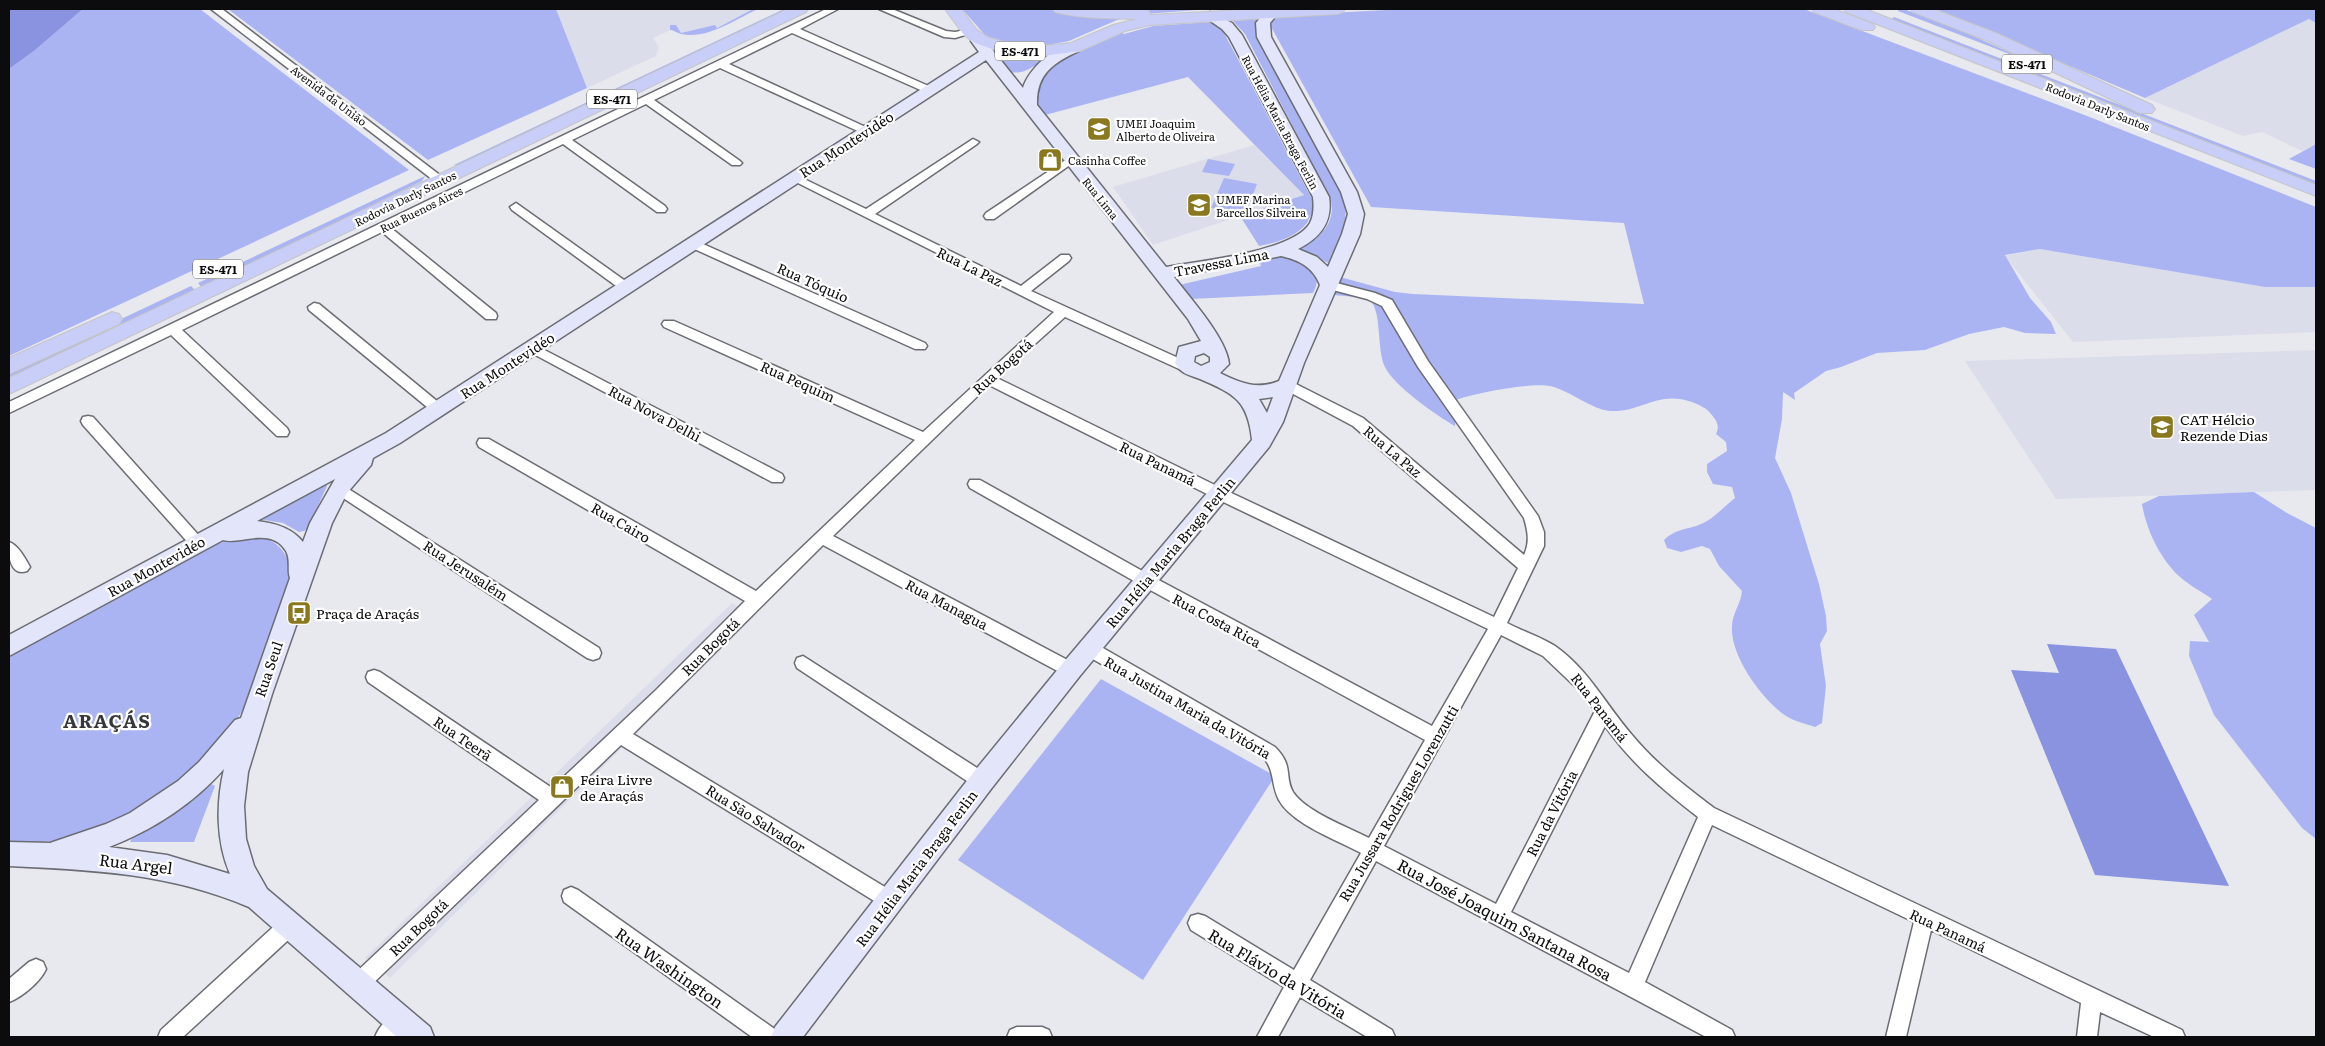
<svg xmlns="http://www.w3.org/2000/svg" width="2325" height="1046" viewBox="0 0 2325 1046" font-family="Literata,serif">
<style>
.built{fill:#dbddea}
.green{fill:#abb4f3}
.water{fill:#8a93e0}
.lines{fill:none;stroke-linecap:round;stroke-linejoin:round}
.street-casing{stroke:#6c6d73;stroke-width:3}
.secondary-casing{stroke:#6c6d73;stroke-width:3}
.primary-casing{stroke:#c5c5c5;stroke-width:2}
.street{fill:#fff;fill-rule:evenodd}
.secondary{fill:#e3e6fb;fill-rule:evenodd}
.primary{fill:#c8cef7;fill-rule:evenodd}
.labels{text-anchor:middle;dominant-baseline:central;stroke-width:4.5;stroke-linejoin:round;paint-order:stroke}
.far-street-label{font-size:11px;fill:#0c0c0e;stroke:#fff}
.far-poi-label{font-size:11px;fill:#0c0c0e;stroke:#fff;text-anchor:start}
.shield{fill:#fff;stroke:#555556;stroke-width:1}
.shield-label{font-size:12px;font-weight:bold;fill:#0c0c0e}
.street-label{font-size:14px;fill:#0c0c0e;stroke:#fff}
.poi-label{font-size:14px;fill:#0c0c0e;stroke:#fff;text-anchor:start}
.near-street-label{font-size:16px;fill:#0c0c0e;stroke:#fff}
.district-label{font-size:19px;font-weight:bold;letter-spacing:1px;fill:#36373b;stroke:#fff}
</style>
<rect width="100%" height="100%" fill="#e8e9ef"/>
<g class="built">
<path d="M556,9H753L708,32L687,35L671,30L653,38L659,47L656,56L587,88Z"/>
<path d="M2309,19L2316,23V144L2302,151L2262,132L2243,136L2145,98Z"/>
<path d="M1254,145L1304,195L1153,245L1113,187Z"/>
<path d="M2040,249L2265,287H2316V332L2073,342L2005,256Z"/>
<path d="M2316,350V490L2056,499L1965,361Z"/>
<path d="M732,603L755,616L390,978L365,958Z"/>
</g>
<g class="green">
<path d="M83,9H200L409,170L9,356V69L34,51Z"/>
<path d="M228,9H556L587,88L428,160Z"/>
<path d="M753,9H758C734,20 698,46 672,30H670V25H676L681,33L715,25L717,28Z"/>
<path d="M784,9H795L463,167L454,165Z"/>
<path d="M962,9H1210L1145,14L1117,20L1069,41L1032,48L996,41L984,34Z"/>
<path d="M1406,9H1804L2082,114L2316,207V287H2265L2040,249L2005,255L2030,298L2051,322L2056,334L2025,333L2004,327L1969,334L1925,350L1877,353L1841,367L1826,371L1794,393L1795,400L1783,392L1782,419L1775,458L1791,493L1819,584L1826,616L1827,631L1820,644L1826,686L1822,723L1815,727C1806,724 1794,721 1786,716C1763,701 1730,656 1732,627C1732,613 1741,604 1742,591L1719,566L1710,549L1702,546L1681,552L1667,548L1664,540C1679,526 1690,531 1707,521C1717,515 1726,505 1735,498L1732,487L1713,484L1707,472V464L1727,451L1726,442L1716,434C1720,426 1717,421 1711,414C1707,408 1699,405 1692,402C1657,390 1641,413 1610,411C1591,409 1573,393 1554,387C1535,381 1476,393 1456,400L1455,426C1437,416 1393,385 1385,367C1376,349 1383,309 1368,298L1333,295L1340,277L1395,292L1413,294L1644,304L1624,223L1371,207L1270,25L1276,18L1290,15Z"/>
<path d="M1898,9H1904L1967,33L2035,64L1898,11Z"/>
<path d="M1936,9H2316V23L2309,19L2145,98Z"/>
<path d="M1894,17L2316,181V187L1890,20Z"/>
<path d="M1257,19L1256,33L1343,195C1351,223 1339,238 1328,263L1298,249C1319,239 1336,224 1331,200L1245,34L1233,21Z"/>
<path d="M1211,22L1223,31L1312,199C1317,230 1284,242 1259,246L1240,216L1304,195L1188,77L1045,115L1037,104L1034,92L1050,65L1119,31L1124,34L1153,26Z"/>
<path d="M992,48L1051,54C1040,62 1022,79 1007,70C1001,66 996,57 991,51Z"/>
<path d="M2316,144V169L2289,159Z"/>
<path d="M1208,159L1235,164L1229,176L1202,172Z"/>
<path d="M425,176L422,181L381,201L371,210L203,289L198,283Z"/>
<path d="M1224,178L1257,184L1246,213L1211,208Z"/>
<path d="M1270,256C1291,256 1329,265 1313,293L1191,299L1179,285L1261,266L1259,259Z"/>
<path d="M191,286L197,292L9,381V372Z"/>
<path d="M326,483L327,486L308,528L304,531L299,532L283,523L258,519Z"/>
<path d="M2254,492L2287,513L2316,528V839L2302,828L2214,715L2189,656L2190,641L2209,642L2194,615L2212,599C2202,592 2189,585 2180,577C2160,559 2146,529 2142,504L2159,496Z"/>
<path d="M261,537C283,544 292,558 289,581L243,709C209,773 141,816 73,837C52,843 30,842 9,843V654L193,553L231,539Z"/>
<path d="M1101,679L1275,776L1143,980L958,860Z"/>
<path d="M211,784L215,786L194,842H130L133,836L173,815Z"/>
</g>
<g class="water">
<path d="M9,9H83L34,51L9,69Z"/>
<path d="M2047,644L2116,649L2229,886L2095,875L2011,670L2059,673Z"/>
</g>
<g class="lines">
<defs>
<g id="street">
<path d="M211,9H222L445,179L447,181L445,183H437Z"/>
<path d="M826,9H838L800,29L933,88V92H925L792,33L729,64L870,129V133H862L720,68L654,100L740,161L742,163L740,165H732L646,104L572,140L665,206L667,209L665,212H657L563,144L391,228L496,313L497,316L496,319H486L382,232L182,330L287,428L289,432L287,436H277L171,335L9,413V402Z"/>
<path d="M879,9H892L946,31L955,32L970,29L975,32L955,38L944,37Z"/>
<path d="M973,139L979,142L977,144L875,214L1021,286L1061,255H1069L1071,258L1069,261L1031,291L1198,367L1200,370L1193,375L1188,373L1065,317L997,378L1225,490L1494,617L1518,568L1353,426L1282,388L1280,385L1282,382H1292L1363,418L1524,555C1530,542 1528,532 1524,518L1418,367L1382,306L1367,299L1325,288L1323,285L1329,281L1375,293L1392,300L1428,361L1538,516L1544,532V546L1507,623C1522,631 1541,637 1555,646C1588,669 1606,705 1632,735C1656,764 1685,786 1714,808L2182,1030L2185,1037H2154L2100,1012L2097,1037H2077L2081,1003L1931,930L1906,1037H1886L1914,922L1712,825L1645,982L1732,1030L1735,1037H1706L1376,861L1310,980L1392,1030L1395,1037H1367L1300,997L1278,1037H1257L1284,987L1191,930L1188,923L1191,916L1198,914L1205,916L1294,970L1361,853C1337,840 1292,824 1279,800C1271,785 1275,770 1263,757L1084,654L1082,649L1084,644L1090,642L1096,644L1275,747C1294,766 1284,776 1293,792C1306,812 1348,827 1369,838L1425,740L1141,585L970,488L968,484L970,480H980L1153,577L1432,726L1488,629L1215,498L989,385L833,536L1077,665L1079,670L1077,675L1071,677L1065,675L823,545L633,734L898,895L900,901L898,907L891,910L884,907L621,745L365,991L358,994L351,991L348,984L351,977L539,800L368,682L366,677L368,672L374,670L380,672L552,788L656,690L745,601L479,447L477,443L479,439H489L756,591L915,440L664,327L662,324L664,321H674L923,432L1054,312L788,178L790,176H798L866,209ZM1501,635L1543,656L1583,694L1595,711L1496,904L1384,846ZM1605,726C1630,762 1663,790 1698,817L1629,973L1511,912Z"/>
<path d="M1070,157L1074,158L1076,160L1074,162L994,219H986L984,216L986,213Z"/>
<path d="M516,203L631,285L633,288L631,291H623L512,210L510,207Z"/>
<path d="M694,240L925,343L927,346L925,349H915L690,247L688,244L690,241Z"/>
<path d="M314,303L319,304L443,406L445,409L443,412H433L309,310L308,307Z"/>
<path d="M533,344L782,474L784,478L782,482H772L528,351L526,348Z"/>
<path d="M88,416L93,417L202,539L205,543L202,547L197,549L192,547L83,425L81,421L83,417Z"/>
<path d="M339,483L599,648L601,653L599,658L593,660L587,658L334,492L332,488L334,484Z"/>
<path d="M9,542C18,545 25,558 30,567L27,571C10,577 8,554 9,542Z"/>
<path d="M803,656L988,775L991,781L988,787L982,789L976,787L797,668L795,663L797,658Z"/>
<path d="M571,887L578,890L776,1030L779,1037H752L564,902L562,896L564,890Z"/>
<path d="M290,916L297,918L300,925L297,932L183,1037H158L161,1030L283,918Z"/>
<path d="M36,959L43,962L46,969C40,982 22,997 9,1002V979L29,962Z"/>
<path d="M400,1012L407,1015L410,1022L407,1029L399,1037H375C379,1026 389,1016 400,1012Z"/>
<path d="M1017,1027H1042L1049,1030L1052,1037H1007L1010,1030Z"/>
</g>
<path id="secondary" d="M1267,9H1276L1279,12L1270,23L1271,37L1357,192L1364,214L1360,234L1304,363L1283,422L1269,447L1079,677L991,789L803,1037H771L775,1027L973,773L1063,663L1252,440C1248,401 1235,394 1200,379C1189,375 1181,374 1175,363L1179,347L1201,341L1188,319L986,60L400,443L373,458L371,465L347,493L332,523L272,694L248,772L244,806L246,839L254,866L267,889L430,1027L434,1037H397L249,907C169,873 94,870 9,866V842L50,843L106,824L130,813L178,781L199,762L235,720L241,718L290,578C287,570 291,560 286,551C271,526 240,545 223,540L9,656V635L386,433L979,52L971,41L973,38H983L1023,88C1028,69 1059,40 1079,45L1081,48L1079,51C1053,63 1036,74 1037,105L1166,267C1199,261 1293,252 1310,223C1314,215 1314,206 1313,197L1229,37L1222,29L1203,16L1210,12L1232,23L1242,35L1329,197C1333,222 1320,238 1298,249L1317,257L1328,267L1342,234L1348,214L1341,192L1257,37L1256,23ZM1281,256C1299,260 1313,267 1320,285L1279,381C1257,390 1240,383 1220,373L1229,364C1227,339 1190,298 1174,277ZM1204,353L1210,357V362L1201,366L1194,362L1195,356ZM1273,397L1267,413L1259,399ZM335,479L310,523L303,542C292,528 275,523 257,521ZM224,769C216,803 216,841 230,874L167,855L109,847C153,830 193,804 224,769Z"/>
<g id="primary">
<path d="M788,9H808L806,12L9,394V378Z"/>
<path d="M945,9H961L976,29L987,37L1007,43L1034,47L1071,43L1113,25L1137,19C1110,18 1082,19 1055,12L1053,9H1143L1149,11L1150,15L1261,9H1345L1343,12L1337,14L1150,25L1125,31L1080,51L1034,57L1004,53L975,43L964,35Z"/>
<path d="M1812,9H1834L1873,24L1875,27L1873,30H1861L1814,12Z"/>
<path d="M1844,9H1865L2316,185V196L1846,12Z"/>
<path d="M1911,9H1933L1998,34L2152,105L2155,109L2152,113H2140L1986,40L1913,12Z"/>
<path d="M112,312L119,314L122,319L119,324L9,374V358Z"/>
</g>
</defs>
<use href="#street" class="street-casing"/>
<use href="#secondary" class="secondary-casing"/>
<use href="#primary" class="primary-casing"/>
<use href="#street" class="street"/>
<use href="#secondary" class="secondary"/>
<use href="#primary" class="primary"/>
</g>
<defs>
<symbol id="school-square" viewBox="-11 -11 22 22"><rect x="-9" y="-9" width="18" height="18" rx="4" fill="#89781d" stroke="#fff"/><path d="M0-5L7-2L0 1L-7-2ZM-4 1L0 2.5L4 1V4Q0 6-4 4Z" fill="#fff"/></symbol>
<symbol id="shop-square" viewBox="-11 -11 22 22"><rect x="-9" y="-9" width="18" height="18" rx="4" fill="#89781d" stroke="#fff"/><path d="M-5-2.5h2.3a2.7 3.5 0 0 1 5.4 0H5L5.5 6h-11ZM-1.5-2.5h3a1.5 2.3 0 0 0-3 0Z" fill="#fff"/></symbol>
<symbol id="bus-square" viewBox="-11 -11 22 22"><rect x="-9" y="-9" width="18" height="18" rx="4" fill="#89781d" stroke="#fff"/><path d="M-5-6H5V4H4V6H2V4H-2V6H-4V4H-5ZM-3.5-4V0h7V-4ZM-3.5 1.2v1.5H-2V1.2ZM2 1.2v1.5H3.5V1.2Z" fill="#fff"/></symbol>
</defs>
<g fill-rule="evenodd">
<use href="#school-square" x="1085" y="115" width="28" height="28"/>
<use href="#shop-square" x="1036" y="146" width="28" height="28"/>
<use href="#school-square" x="1185" y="191" width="28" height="28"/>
<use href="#school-square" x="2148" y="413" width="28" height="28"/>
<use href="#bus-square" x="285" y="599" width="28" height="28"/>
<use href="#shop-square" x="548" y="773" width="28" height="28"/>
</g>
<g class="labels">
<g class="far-street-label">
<text transform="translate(329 95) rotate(37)">Avenida da União</text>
<text transform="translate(2098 106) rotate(22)">Rodovia Darly Santos</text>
<text transform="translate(1281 122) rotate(62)">Rua Hélia Maria Braga Ferlin</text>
<text transform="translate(405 198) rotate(-26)">Rodovia Darly Santos</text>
<text transform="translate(1101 198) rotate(51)">Rua Lima</text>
<text transform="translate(421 209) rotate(-26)">Rua Buenos Aires</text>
</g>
<g class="far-poi-label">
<text x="1116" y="123">UMEI Joaquim<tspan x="1116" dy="13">Alberto de Oliveira</tspan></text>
<text x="1068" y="160">Casinha Coffee</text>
<text x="1216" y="199">UMEF Marina<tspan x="1216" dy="13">Barcellos Silveira</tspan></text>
</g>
<g class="shield">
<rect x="995" y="41.5" width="50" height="19" rx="4"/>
<rect x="2002" y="54.5" width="50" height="19" rx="4"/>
<rect x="587" y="89.5" width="50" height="19" rx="4"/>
<rect x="193" y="259.5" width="50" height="19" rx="4"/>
</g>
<g class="shield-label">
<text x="1020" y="51">ES-471</text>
<text x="2027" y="64">ES-471</text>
<text x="612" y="99">ES-471</text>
<text x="218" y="269">ES-471</text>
</g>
<g class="street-label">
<text transform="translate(846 144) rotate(-33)">Rua Montevidéo</text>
<text transform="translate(1221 262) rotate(-11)">Travessa Lima</text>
<text transform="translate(970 266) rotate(26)">Rua La Paz</text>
<text transform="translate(813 282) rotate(24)">Rua Tóquio</text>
<text transform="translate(507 365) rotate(-33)">Rua Montevidéo</text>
<text transform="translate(1002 366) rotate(-42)">Rua Bogotá</text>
<text transform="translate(798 381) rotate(24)">Rua Pequim</text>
<text transform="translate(655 413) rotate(28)">Rua Nova Delhi</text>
<text transform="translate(1393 451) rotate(40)">Rua La Paz</text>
<text transform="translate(1158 463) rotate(26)">Rua Panamá</text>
<text transform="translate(621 522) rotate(30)">Rua Cairo</text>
<text transform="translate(1170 552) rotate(-50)">Rua Hélia Maria Braga Ferlin</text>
<text transform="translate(156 566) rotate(-29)">Rua Montevidéo</text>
<text transform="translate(466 570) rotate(33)">Rua Jerusalém</text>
<text transform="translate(947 604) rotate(28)">Rua Managua</text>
<text transform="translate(1217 620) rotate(28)">Rua Costa Rica</text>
<text transform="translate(710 646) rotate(-45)">Rua Bogotá</text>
<text transform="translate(268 669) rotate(-71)">Rua Seul</text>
<text transform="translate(1188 707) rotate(30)">Rua Justina Maria da Vitória</text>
<text transform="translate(1600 707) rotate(52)">Rua Panamá</text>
<text transform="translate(463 738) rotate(34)">Rua Teerã</text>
<text transform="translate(1398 803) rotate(-60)">Rua Jussara Rodrigues Lorenzutti</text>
<text transform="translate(1551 813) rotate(-63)">Rua da Vitória</text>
<text transform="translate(756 818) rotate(32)">Rua São Salvador</text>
<text transform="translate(916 868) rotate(-53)">Rua Hélia Maria Braga Ferlin</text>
<text transform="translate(418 927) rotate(-44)">Rua Bogotá</text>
<text transform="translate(1948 930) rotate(25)">Rua Panamá</text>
</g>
<g class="poi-label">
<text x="2180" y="419">CAT Hélcio<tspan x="2180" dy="16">Rezende Dias</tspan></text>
<text x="316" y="613">Praça de Araçás</text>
<text x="580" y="779">Feira Livre<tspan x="580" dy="16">de Araçás</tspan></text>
</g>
<g class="near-street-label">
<text transform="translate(136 863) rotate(7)">Rua Argel</text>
<text transform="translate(1505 919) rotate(28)">Rua José Joaquim Santana Rosa</text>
<text transform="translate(670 967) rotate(35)">Rua Washington</text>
<text transform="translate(1278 973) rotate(31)">Rua Flávio da Vitória</text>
</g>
<g class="district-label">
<text x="107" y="720">ARAÇÁS</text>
</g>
</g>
<rect width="2325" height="1046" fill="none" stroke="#0c0c0e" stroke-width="20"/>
</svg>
